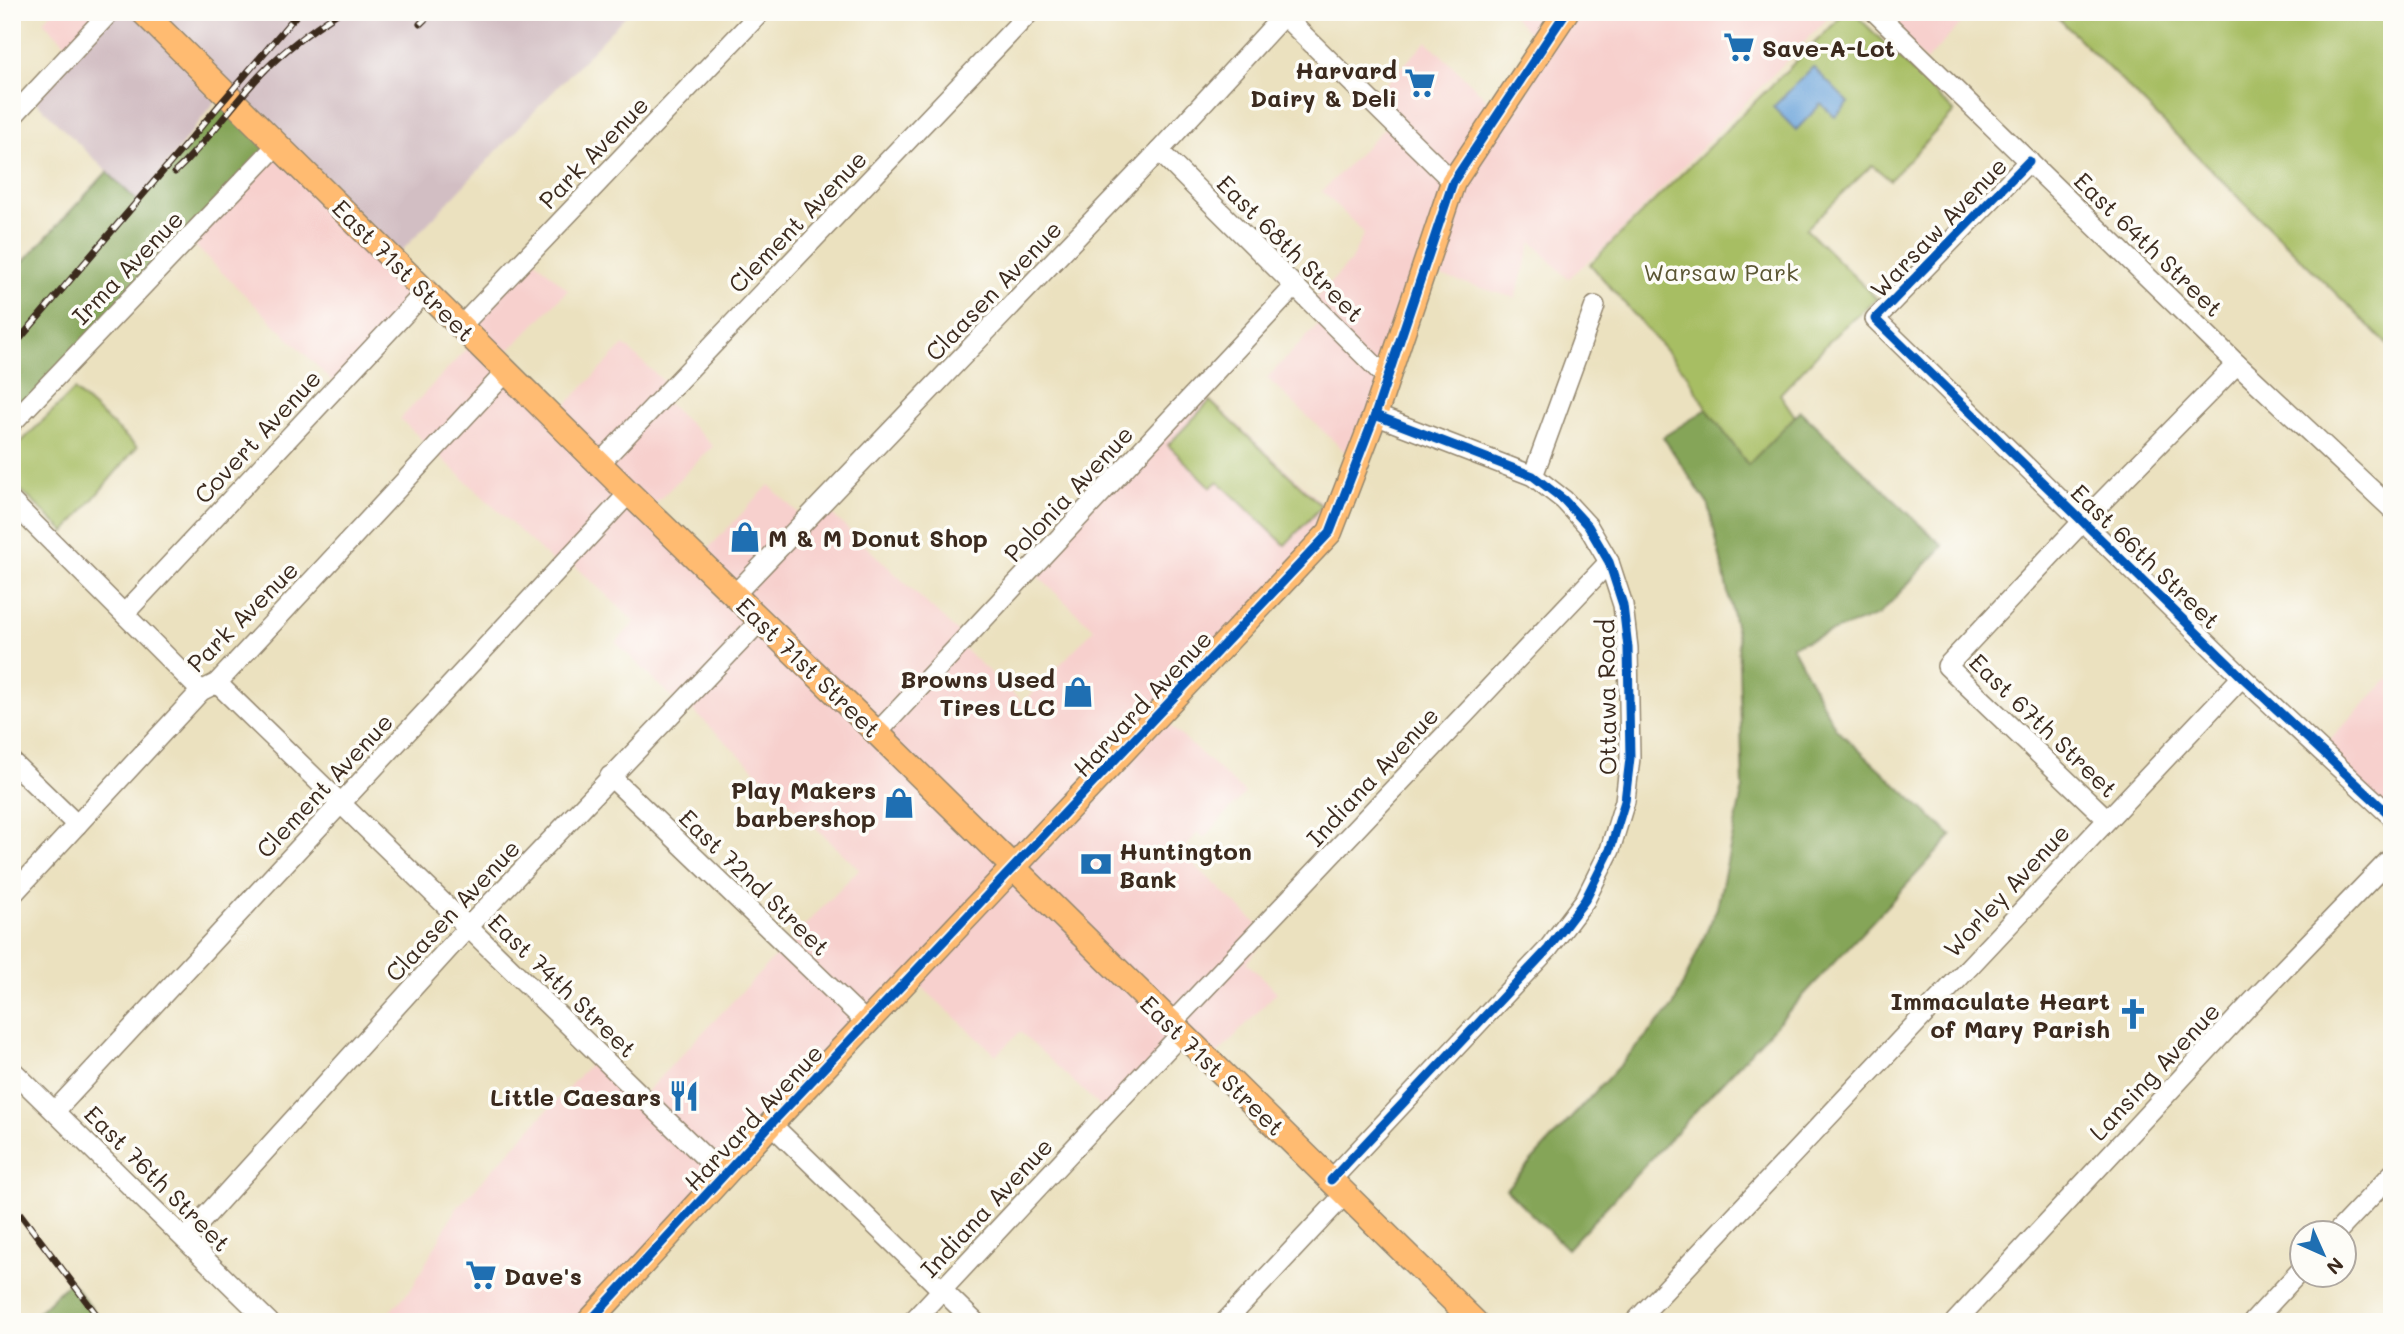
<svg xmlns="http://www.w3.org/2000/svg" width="2404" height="1334" viewBox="0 0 2404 1334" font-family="Mali,sans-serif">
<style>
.built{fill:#f7d0cd}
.industrial{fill:#d2bec3}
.green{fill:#a7be63;stroke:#717440;stroke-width:2}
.forest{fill:#85a559;stroke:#60683c;stroke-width:2}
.water{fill:#6ca4db;stroke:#54677c;stroke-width:2}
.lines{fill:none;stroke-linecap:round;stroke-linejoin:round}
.minor-casing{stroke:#93866e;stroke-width:22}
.major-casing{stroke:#93866e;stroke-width:27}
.minor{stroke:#fff;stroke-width:19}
.major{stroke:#ffbb71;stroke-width:24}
.rail-casing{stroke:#3b2a1e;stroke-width:7}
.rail{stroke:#fdfcf7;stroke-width:4.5;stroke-dasharray:13;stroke-linecap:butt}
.cycleway-casing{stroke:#fdfcf7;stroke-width:13}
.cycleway{stroke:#0057b8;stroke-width:9}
.labels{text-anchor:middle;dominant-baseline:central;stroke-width:7;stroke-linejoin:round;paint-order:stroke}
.poi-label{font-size:24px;font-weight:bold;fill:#3b2a1e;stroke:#fdfcf7;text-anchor:end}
.street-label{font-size:24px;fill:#3b2a1e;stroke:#fdfcf7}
.park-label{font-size:24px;fill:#5b5633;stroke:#fdfcf7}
</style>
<rect width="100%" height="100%" fill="#fdfcf7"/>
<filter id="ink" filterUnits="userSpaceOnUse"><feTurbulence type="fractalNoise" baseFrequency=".0143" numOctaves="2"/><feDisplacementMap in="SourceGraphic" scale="14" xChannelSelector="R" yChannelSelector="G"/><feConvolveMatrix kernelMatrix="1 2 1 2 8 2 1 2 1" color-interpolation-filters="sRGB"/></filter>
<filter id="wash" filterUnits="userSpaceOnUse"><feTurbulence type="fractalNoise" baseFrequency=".00686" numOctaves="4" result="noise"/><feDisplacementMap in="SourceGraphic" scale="28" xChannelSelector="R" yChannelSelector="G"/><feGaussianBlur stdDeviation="1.57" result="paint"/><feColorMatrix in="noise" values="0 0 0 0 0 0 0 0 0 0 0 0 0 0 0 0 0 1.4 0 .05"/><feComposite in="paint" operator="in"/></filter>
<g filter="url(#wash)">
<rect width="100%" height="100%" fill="#ebe1bf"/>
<g class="built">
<path d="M52,12H110L74,52L43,21Z"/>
<path d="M1509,12H1834L1608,244L1568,279L1532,242L1515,298L1424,271L1357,463L1267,378L1325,317L1311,303L1350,262L1364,233L1322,191L1391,121L1370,100L1427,41L1500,112L1543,47Z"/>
<path d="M1875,12H1972L1926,61Z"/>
<path d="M278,144L425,292L337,386L188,239Z"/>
<path d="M529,254L568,290L498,362L554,417L624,345L671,388L662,398L713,446L648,511L698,559L769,485L805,520L821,504L965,639L960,645L1023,703L1094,629L1030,569L1199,389L1336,516L1158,715L1245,793L1204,838L1198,832L1182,853L1270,936L1246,962L1277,992L1210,1062L1181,1034L1107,1113L1020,1032L996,1055L911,977L589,1322H380L412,1288L455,1210L599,1054L642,1096L859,869L683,701L679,704L616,643L635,622L568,559L559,568L400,419L475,340L461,326Z"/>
<path d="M2392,675V817L2320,750Z"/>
</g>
<path class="industrial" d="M110,12H629L393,260L223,91L138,202L31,97Z"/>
<g class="green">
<path d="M1846,12H1853L1954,112L1890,180L1872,165L1806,229L1877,299L1841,329L1780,394L1796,418L1752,470L1707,409L1688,376L1590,264Z"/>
<path d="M2052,12H2392V349Z"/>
<path d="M74,390L137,447L65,532L12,482V451Z"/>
<path d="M1210,401L1322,506L1285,545L1218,481L1211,487L1168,445Z"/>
</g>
<g class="forest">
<path d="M228,97L278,144L12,423V274L107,172L138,202Z"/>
<path d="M1707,409L1748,465L1800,411L1943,546L1879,615L1792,646L1836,729L1952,836L1567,1249L1506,1189L1673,1007L1717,908L1743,788L1738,639L1709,506L1663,437Z"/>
<path d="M70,1280L102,1322H28L66,1285Z"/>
</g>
<path class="water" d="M1813,67L1849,103L1835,117L1821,104L1796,130L1773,107Z"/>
</g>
<g filter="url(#ink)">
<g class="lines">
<defs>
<g id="minor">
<path d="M1280,12L1453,182"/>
<path d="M1875,12L2237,364L2392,509"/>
<path d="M12,117L110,12"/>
<path d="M1159,151L1388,379"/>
<path d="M2029,161L1875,319L2242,677L2392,817"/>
<path d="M461,326L761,12"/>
<path d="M12,423L278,144"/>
<path d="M600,463L1030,12"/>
<path d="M1533,476L1595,306"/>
<path d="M12,502L201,691"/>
<path d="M734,595L1159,151L1283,16"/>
<path d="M125,613L425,292"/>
<path d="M217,683L724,1176"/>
<path d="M877,733L1295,286"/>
<path d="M12,762L77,825"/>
<path d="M610,776L867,1023"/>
<path d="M2107,819L1947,666L2084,520L2237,364"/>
<path d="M12,895L201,691L217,683L507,371"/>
<path d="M1171,1024L1609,562"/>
<path d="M12,1070L269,1322"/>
<path d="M55,1111L629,493"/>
<path d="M771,1124L975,1322"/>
<path d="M1331,1180L1548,949L1585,900L1610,850L1625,801L1630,758L1628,648L1623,605L1609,562L1588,526L1564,500L1533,476L1375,415"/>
<path d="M2337,1232L2392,1174"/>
<path d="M185,1239L469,926L761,620"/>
<path d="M912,1322L1181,1034"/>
<path d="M1225,1322L1345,1194"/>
<path d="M1635,1322L2242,677"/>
<path d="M1955,1322L2252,1002L2392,857"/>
<path d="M2253,1322L2302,1269"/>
</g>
<g id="major">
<path d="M143,12L629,493L877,733L1475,1322"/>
<path d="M589,1322L771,1124L1330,532L1375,415L1453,182L1566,12"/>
</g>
</defs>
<use href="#minor" class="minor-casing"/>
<use href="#major" class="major-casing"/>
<use href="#minor" class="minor"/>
<use href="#major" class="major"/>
<defs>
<g id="rail">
<path d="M420,24L432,12"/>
<path d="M175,172C209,141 234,101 267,68C289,46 313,29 339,12"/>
<path d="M12,348L299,12"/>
<path d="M12,1203L102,1322"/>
</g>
</defs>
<use href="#rail" class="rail-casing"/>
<use href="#rail" class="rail"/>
<defs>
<g id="cycleway">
<path d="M2029,161L1875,319L2242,677L2392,817"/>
<path d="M1331,1180L1548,949L1585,900L1610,850L1625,801L1630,758L1628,648L1623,605L1609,562L1588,526L1564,500L1533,476L1375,415"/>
<path d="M589,1322L771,1124L1330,532L1375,415L1453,182L1566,12"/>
</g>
</defs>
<use href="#cycleway" class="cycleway-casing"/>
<use href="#cycleway" class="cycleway"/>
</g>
</g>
<defs>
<symbol id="supermarket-bare" viewBox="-9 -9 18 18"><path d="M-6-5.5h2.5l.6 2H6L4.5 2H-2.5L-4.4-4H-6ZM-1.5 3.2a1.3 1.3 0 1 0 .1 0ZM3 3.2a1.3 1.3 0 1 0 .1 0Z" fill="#1f6fb2" stroke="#fdfcf7" stroke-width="2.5" paint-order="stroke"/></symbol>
<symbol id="shop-bare" viewBox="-9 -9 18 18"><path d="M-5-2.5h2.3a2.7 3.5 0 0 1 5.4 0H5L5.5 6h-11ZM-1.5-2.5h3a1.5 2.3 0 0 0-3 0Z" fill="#1f6fb2" stroke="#fdfcf7" stroke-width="2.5" paint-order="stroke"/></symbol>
<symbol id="bank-bare" viewBox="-9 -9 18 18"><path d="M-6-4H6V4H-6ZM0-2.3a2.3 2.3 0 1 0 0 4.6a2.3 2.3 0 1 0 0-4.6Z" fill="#1f6fb2" stroke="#fdfcf7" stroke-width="2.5" paint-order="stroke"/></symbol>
<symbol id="church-bare" viewBox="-9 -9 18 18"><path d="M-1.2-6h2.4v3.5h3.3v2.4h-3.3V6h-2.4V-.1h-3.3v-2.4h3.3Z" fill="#1f6fb2" stroke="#fdfcf7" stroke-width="2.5" paint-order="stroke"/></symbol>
<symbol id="restaurant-bare" viewBox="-9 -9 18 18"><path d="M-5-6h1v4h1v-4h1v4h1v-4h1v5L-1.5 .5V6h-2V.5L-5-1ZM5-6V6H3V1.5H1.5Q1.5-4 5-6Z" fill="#1f6fb2" stroke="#fdfcf7" stroke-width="2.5" paint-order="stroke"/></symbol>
</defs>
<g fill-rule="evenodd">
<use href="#supermarket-bare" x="1717" y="25" width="44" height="44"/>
<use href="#supermarket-bare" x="1398" y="61" width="44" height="44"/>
<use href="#shop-bare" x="723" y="515" width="44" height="44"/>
<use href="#shop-bare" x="1056" y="670" width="44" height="44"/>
<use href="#shop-bare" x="877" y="781" width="44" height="44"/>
<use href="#bank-bare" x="1074" y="842" width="44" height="44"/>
<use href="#church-bare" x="2111" y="992" width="44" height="44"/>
<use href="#restaurant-bare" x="662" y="1074" width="44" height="44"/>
<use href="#supermarket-bare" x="459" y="1253" width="44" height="44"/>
</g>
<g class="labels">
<g class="poi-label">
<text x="1762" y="47" text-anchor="start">Save-A-Lot</text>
<text x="1397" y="69">Harvard<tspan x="1397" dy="28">Dairy &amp; Deli</tspan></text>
<text x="768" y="537" text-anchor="start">M &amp; M Donut Shop</text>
<text x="1055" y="678">Browns Used<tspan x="1055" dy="28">Tires LLC</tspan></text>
<text x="876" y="789">Play Makers<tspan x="876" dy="28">barbershop</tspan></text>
<text x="1119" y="850" text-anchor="start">Huntington<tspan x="1119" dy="28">Bank</tspan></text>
<text x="2110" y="1000">Immaculate Heart<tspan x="2110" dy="28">of Mary Parish</tspan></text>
<text x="661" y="1096">Little Caesars</text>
<text x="504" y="1275" text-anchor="start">Dave's</text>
</g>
<g class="street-label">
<text transform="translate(593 152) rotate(-46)">Park Avenue</text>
<text transform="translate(797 221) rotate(-46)">Clement Avenue</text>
<text transform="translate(1938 227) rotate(-46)">Warsaw Avenue</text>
<text transform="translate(2149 244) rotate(44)">East 64th Street</text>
<text transform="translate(1291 248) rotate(45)">East 68th Street</text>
<text transform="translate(127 267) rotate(-46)">Irma Avenue</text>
<text transform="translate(404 270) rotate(45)">East 71st Street</text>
<text transform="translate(993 290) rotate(-46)">Claasen Avenue</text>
<text transform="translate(257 436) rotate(-47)">Covert Avenue</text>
<text transform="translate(1068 493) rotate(-47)">Polonia Avenue</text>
<text transform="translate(2146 556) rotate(44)">East 66th Street</text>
<text transform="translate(242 616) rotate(-45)">Park Avenue</text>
<text transform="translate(809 667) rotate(44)">East 71st Street</text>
<text transform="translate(1606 697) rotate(-91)">Ottawa Road</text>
<text transform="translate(1142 703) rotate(-47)">Harvard Avenue</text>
<text transform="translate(2044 725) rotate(44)">East 67th Street</text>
<text transform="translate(1372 776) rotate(-47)">Indiana Avenue</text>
<text transform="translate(324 785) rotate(-47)">Clement Avenue</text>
<text transform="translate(755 882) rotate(44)">East 72nd Street</text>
<text transform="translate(2006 890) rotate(-47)">Worley Avenue</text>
<text transform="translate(452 910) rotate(-47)">Claasen Avenue</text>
<text transform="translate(563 985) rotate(44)">East 74th Street</text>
<text transform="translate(1213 1065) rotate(44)">East 71st Street</text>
<text transform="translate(2154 1071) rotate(-47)">Lansing Avenue</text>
<text transform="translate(753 1117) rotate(-47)">Harvard Avenue</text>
<text transform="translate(158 1178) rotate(45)">East 76th Street</text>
<text transform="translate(986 1207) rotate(-47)">Indiana Avenue</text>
</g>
<g class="park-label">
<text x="1721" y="271">Warsaw Park</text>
</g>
</g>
<rect width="2404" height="1334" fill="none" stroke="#fdfcf7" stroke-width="42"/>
<g transform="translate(2323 1254) rotate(135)"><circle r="33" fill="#fdfcf7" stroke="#afa8a0" stroke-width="2"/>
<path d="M0-5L12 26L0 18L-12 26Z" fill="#1f6fb2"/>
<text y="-10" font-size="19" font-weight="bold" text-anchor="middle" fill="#3b2a1e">N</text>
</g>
</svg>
